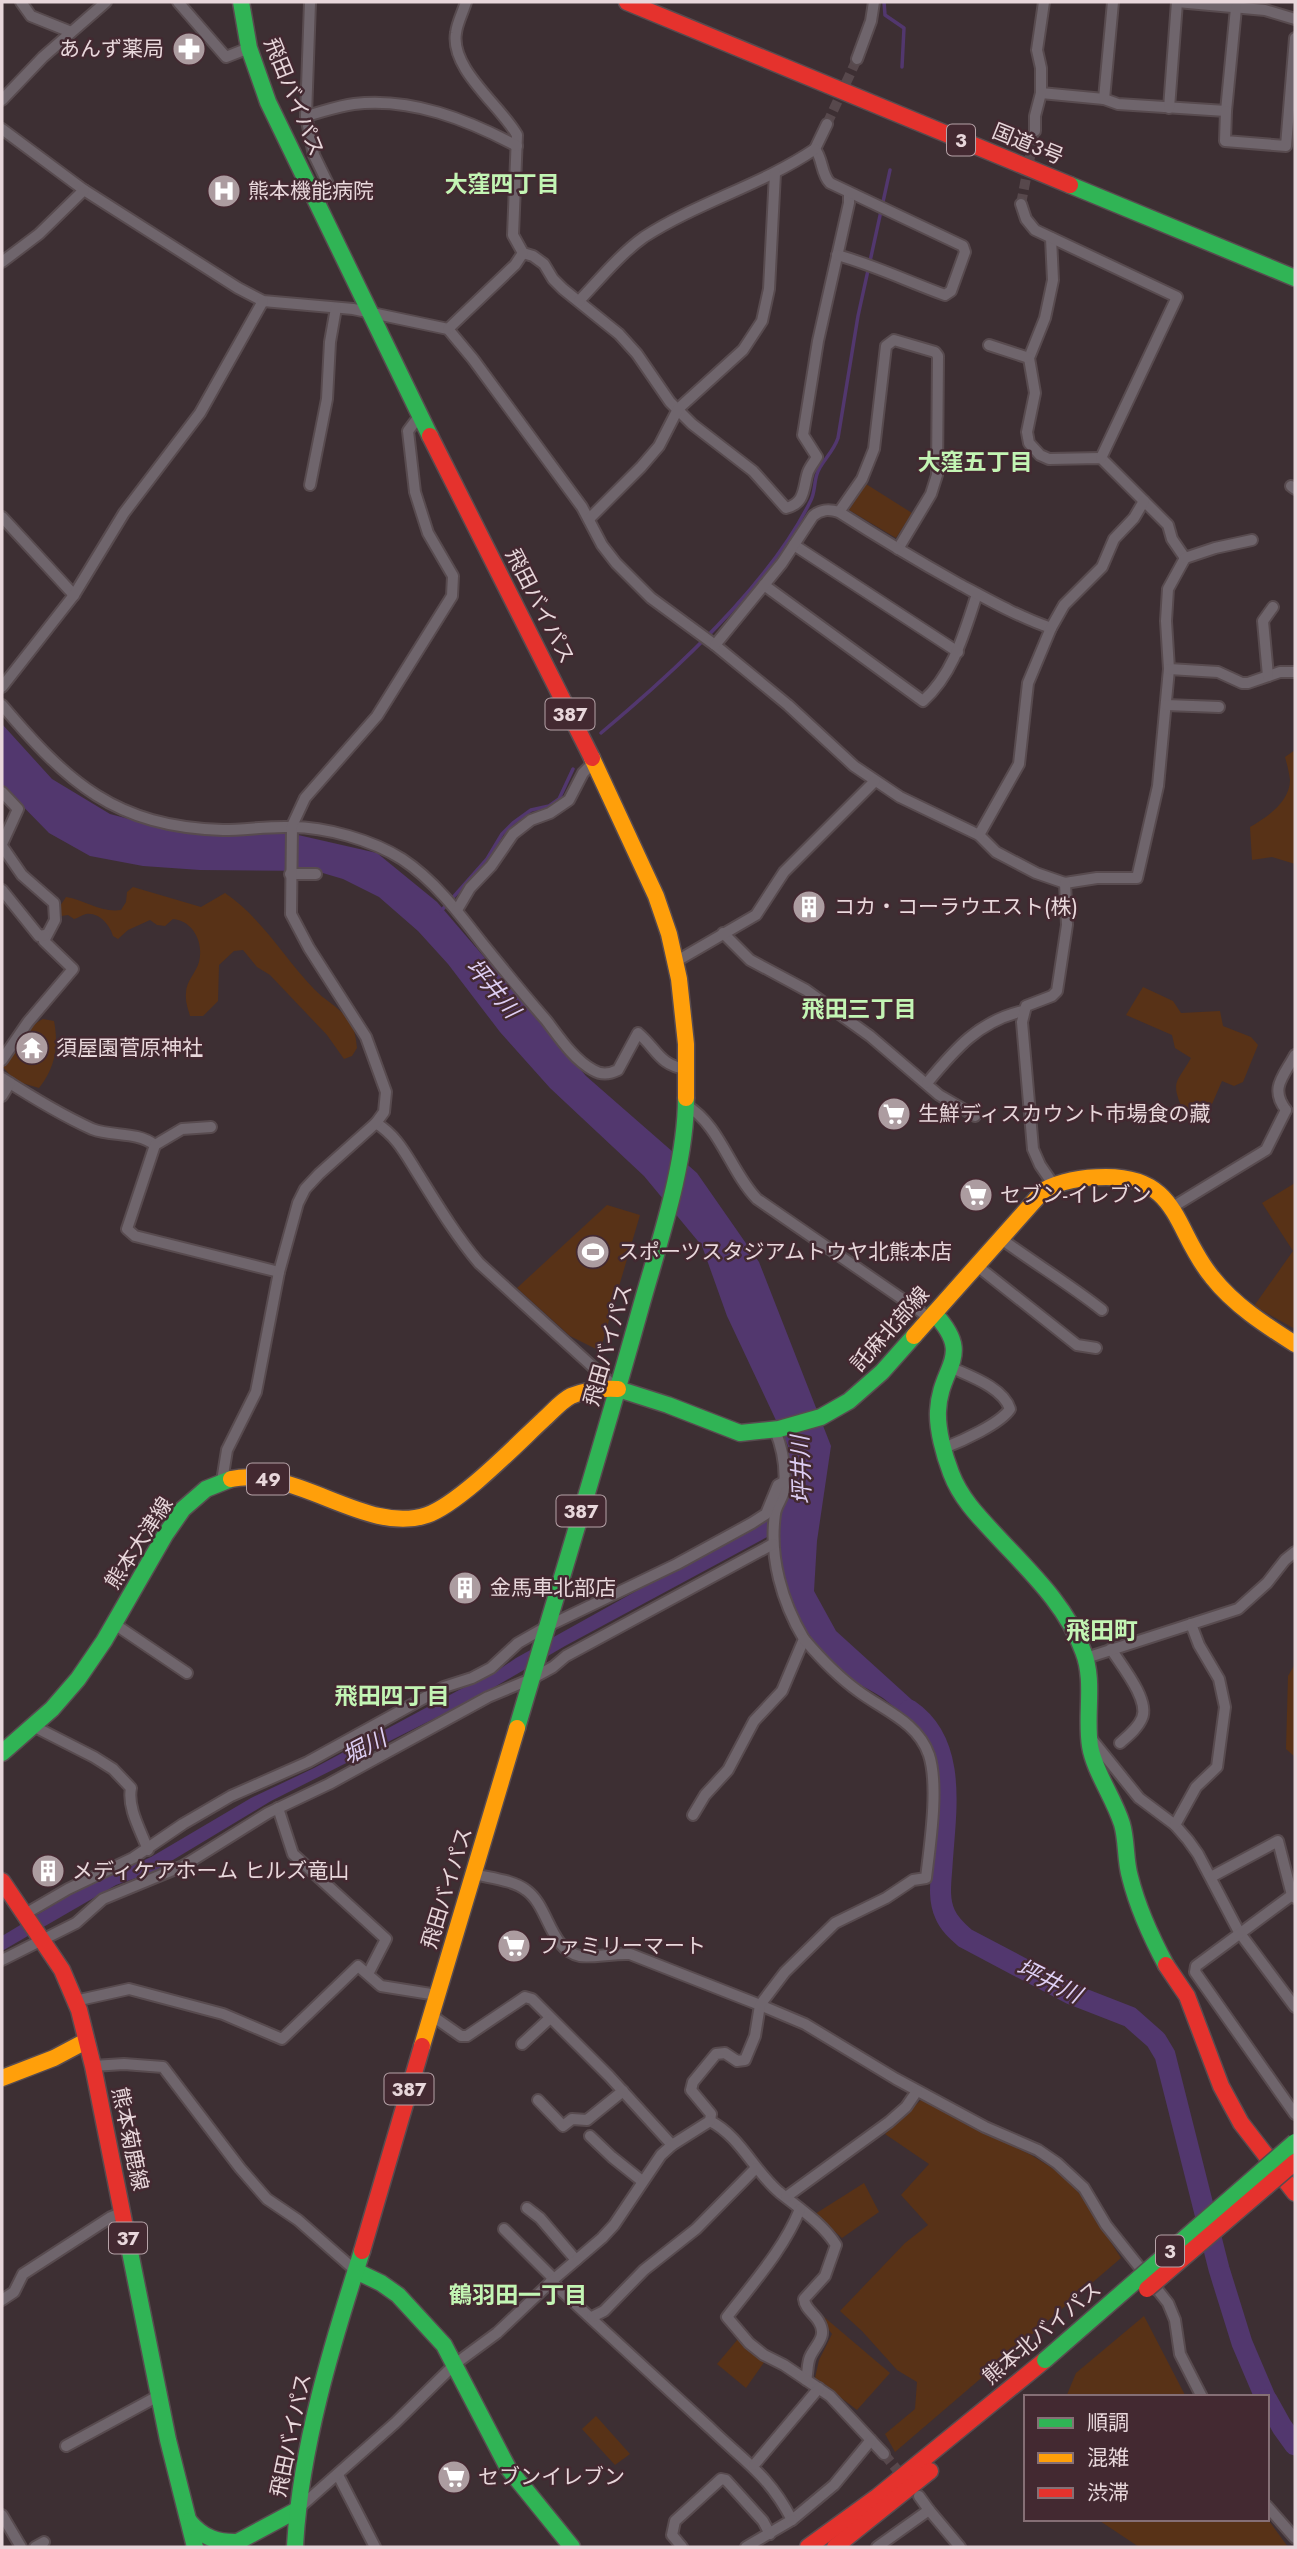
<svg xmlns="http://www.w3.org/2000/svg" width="1297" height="2549" viewBox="0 0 1297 2549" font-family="Jost,'Noto Sans JP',sans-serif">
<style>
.green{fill:#583217}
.water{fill:#52376e}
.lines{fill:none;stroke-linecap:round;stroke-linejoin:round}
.stream{stroke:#52376e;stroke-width:3.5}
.river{stroke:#52376e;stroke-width:21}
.street-tunnel{stroke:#57484c;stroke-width:10;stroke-dasharray:10 5;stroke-linecap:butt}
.street-casing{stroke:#584b4f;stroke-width:14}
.fast-casing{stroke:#584b4f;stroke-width:19}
.slow-casing{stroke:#584b4f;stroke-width:19}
.jam-casing{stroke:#584b4f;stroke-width:19}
.street{stroke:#6f656c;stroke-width:10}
.fast{stroke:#30b455;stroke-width:16}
.slow{stroke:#ff9f0a;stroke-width:16}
.jam{stroke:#e5322d;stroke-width:16}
.fast-bridge-casing{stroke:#584b4f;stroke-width:19;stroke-linecap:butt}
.jam-bridge-casing{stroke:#584b4f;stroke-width:19;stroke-linecap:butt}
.fast-bridge{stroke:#30b455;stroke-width:16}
.jam-bridge{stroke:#e5322d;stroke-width:16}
.labels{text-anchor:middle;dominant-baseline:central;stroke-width:5;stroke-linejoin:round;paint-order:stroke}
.shield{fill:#432931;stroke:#b6a3a8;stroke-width:2}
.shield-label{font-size:19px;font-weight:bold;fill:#e8d7db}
.poi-label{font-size:21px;fill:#e8d7db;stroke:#432931;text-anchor:start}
.street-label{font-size:21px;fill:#e8d7db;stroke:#432931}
.neighbourhood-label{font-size:23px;font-weight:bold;fill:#c3f5b4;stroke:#432931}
.water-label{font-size:23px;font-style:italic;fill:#ddcef3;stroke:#432931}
.quarter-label{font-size:24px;font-weight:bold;fill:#c3f5b4;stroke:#432931}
</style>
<rect width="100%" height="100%" fill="#3d2f33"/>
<g class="green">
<path d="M866,484L912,513L896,538L849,510Z"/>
<path d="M1295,750V864L1272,857L1252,860L1250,827C1266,818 1290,802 1290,780C1289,772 1287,764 1285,757Z"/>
<path d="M133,887L201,907L225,893C260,916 285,959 314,989C324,1000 342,1009 350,1022C355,1030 356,1039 357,1048L352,1056L344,1059L327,1035L270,975L257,967L243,950L234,951L219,965L218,1001L203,1016H190C188,1009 185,1001 186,993C186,981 196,973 199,962C204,942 193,921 173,919L165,926L157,925L150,920L128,930L118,939L113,936C110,925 99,912 86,914C82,915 78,918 74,919L68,915L61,916L60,906L66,897C85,900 101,913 121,910L126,902L127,892Z"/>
<path d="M1143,987L1173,1001L1181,1013L1220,1011L1223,1026L1251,1037L1258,1045L1243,1082L1234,1086L1222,1081L1212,1104L1189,1112L1183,1110C1170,1081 1177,1083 1191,1058L1175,1048L1172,1035L1126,1015Z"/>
<path d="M43,1019L54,1021C59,1047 55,1068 39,1088L15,1081L3,1067C17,1051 24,1028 43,1019Z"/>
<path d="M1295,1183V1329L1254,1306L1293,1251L1262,1203Z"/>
<path d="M607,1205L640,1215L600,1351L570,1336L517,1288Z"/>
<path d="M1295,1664V1757L1286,1749L1288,1676Z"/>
<path d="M921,2100L1031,2155L1062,2174L1079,2193L1121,2258L895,2452L885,2434L915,2409L917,2382L897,2370L862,2331L840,2311L905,2243L928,2225L901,2195L929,2164L885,2134Z"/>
<path d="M864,2183L879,2212L842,2238L815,2214Z"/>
<path d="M810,2305L890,2373L857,2410L815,2378L819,2360L832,2334Z"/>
<path d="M1144,2316L1186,2397H1066L1076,2373Z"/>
<path d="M738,2339L765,2361L746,2388L717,2364Z"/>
<path d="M596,2416L630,2454L615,2465L582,2429Z"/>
<path d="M1267,2518L1288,2547H1139L1097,2519Z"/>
</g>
<path class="water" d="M2,724L52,779L110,814L178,832H285L377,853L437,902L586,1076L697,1173L759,1262L831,1446L817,1541L814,1591L836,1631L933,1719L924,1734C911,1722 897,1709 883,1698C866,1687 848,1680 833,1665C795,1627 784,1590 779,1538L769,1536L565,1646L479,1696L271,1801L153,1872L116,1885L2,1951V1936L75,1892L151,1857L251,1798L314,1768L459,1690L491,1675L516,1658L726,1541L783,1506L788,1500V1446L727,1316L702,1246L644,1176L550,1088L500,1032L448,964L418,931L379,897L343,879L316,871L200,870L143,866L90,856L49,833L2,785Z"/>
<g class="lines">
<g class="stream">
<path d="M884,2L885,15L904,28L902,67"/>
<path d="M601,733C673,673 770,585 811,500C815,492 814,483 817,474C820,463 833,453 838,438L858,316L890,170"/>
<path d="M441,911L487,859L502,834L513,823L531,810L549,806L559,799L573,769"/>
</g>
<g class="river">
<path d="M909,1710C959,1744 945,1814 942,1866C941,1881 938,1899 945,1914C949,1924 957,1931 965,1938L1071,1994L1130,2017L1156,2040L1165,2055L1219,2269L1242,2343L1265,2397"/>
<path d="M1267,2400L1282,2427L1295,2445"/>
</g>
<g class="street-tunnel">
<path d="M827,124L857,59"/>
<path d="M1021,204L1035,131"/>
<path d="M884,2454L904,2478"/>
</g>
<defs>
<g id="street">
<path d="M21,2L31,16L71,32"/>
<path d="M178,2L226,57L249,48"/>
<path d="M310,2L306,116L314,155L330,188L318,205"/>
<path d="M466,2C463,12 457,23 456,33C450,69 501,106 517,135L513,235L523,253L533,256L544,264L553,279L563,289L619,334L637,354L670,402L692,424L753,471L786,508C806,503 803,487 808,472C810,467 814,462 817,457L803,435L818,341L849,203V193"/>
<path d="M1177,2L1265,10L1295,19"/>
<path d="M857,59L871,21L874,2"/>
<path d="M1041,93L1104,99L1118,104L1226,111L1236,8"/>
<path d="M1104,99L1113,2"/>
<path d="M2,100L43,57L106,2"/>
<path d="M1169,108L1177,2"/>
<path d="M1226,111L1225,141L1286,146L1295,38"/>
<path d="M306,116C322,112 338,106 354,104C411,97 468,120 517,146"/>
<path d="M827,124L815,149C823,159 821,174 830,183L963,246L965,252L951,291L945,295C909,282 874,265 837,255"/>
<path d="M2,129L84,190L238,288L263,301L353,309L448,329L473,359L582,507L602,545L616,563L651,598L715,645L788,705L854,766L900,797L979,835L996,852L1036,873L1065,883L1097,878H1137L1158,786L1169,669L1166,621L1168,589L1185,558L1172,539L1168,525L1101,458L1049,459L1040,455L1029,443L1027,432L1035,393L1029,358L1045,318L1053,280L1051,238"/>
<path d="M1035,131V116L1041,93V68L1037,50L1044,2"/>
<path d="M1021,204L1026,219L1035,230L1177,297L1101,458"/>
<path d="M2,262L39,234L84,190"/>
<path d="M579,301C599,280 620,254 644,237C698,202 762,185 815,149"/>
<path d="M448,329L515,265L523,253"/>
<path d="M989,345L1029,358"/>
<path d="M310,485L327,399L330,342L336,308"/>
<path d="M1291,486L1295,489"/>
<path d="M839,512L862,479L874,449L886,346L894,340L935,352L938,356L937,475L931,494L898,549"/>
<path d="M2,517L74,595"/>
<path d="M589,519L641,467L659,446L678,409L743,350L762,321L769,289L775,173"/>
<path d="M794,545L958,652"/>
<path d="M1185,558L1215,548L1252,540"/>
<path d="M764,585L923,701C954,673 964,633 977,594"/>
<path d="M715,645L782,563L813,516C821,509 829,509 839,512C878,537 918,561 959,584C989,600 1019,617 1051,628"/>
<path d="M1169,669L1218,672L1242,683H1248L1280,672H1295"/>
<path d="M1268,676L1263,621L1273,607"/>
<path d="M2,687L74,595L124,513L200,413L263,301"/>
<path d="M2,705C67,782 115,827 223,830C246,830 269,826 291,827C326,827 372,840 402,859C434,880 459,913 482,943C503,969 524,995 546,1020C559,1037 574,1060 593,1070C601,1075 610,1074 618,1070L638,1033C657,1049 659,1065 686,1069"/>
<path d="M1166,705L1219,707"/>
<path d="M2,792L18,809L2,844"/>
<path d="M979,835L1019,764L1028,683L1051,628L1064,605L1102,567L1114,539L1134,518L1144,501"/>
<path d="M2,846L22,875L54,903L55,920L44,941L73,969L28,1022L2,1060"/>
<path d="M290,874H316"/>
<path d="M2,890L39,936L45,935"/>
<path d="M457,910L470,888L491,866L513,834L531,820L550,813L569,800L583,773L594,762"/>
<path d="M723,933L750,960L806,990L870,1036L939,1095L975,1116"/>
<path d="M675,962L756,915L784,872L875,781"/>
<path d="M2,1078C30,1096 61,1115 92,1129C113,1137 136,1131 155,1145"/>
<path d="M927,1083C955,1049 979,1021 1023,1011"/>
<path d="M2,1096L10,1083"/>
<path d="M686,1105C720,1125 730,1171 757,1199L930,1318"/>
<path d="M1286,1110C1269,1088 1284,1076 1295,1055"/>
<path d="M376,1123C398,1137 406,1155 420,1177C438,1206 457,1237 479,1263L616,1388"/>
<path d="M211,1127L182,1129L155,1145L127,1229L135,1236L279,1272"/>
<path d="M1053,1184L1040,1165L1033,1149L1022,1022L1026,1006L1052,996L1057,991L1067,925L1065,883"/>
<path d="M1171,1208L1266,1150L1286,1110"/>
<path d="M1000,1238C1034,1263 1069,1284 1102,1310"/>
<path d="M976,1265L1077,1345L1096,1348"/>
<path d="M944,1448C962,1441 1000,1424 1010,1409C1003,1387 969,1376 950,1367"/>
<path d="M222,1481L227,1450L256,1392L279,1272L298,1203L305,1189L319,1174L376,1123L384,1112L386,1092L366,1037L309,948L291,914L292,826L305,798L377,716L452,596L453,576L428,533L415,492L408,431L420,415"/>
<path d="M113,1623L187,1673"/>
<path d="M1111,1649C1121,1665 1150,1700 1142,1718C1138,1728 1128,1736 1120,1743"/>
<path d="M1086,1658L1238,1609L1267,1583L1285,1560L1295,1552"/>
<path d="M33,1726L94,1757L113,1769L131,1788C127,1808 141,1831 148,1850"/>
<path d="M1089,1736L1139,1798L1175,1825L1188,1840L1198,1854L1239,1932L1295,2007"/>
<path d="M278,1808L293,1854L386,1939L368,1974"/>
<path d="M693,1815L705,1795L728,1770L754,1721L782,1691L804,1639C782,1602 769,1557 775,1514C776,1506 781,1501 783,1494C787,1472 783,1450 775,1430"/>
<path d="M1175,1825L1196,1787L1217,1767L1225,1707L1219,1679L1199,1645L1191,1624"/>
<path d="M474,1874C490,1878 513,1880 526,1890C549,1906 549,1949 580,1956C592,1958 615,1953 630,1954L760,2005L805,2024L896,2079L985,2127L1038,2150L1057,2163L1084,2188L1106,2225L1168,2303L1175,2320L1180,2354L1202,2397"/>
<path d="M1211,1877L1278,1841L1292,1895"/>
<path d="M1295,1898L1292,1895L1196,1966L1195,1972L1295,2114"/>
<path d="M25,1914L68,1889L133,1858L183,1824L231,1796L308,1762L444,1687L472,1678L491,1668L518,1643L546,1627L677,1564L752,1523L766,1514L778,1485L784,1482"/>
<path d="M2,1960L76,1923L103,1899L183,1866L268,1813L329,1784L488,1697L531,1679L553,1667L566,1656L773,1544"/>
<path d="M75,2001L129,1989L223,2014L282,2039L358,1966L381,1986L437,1995"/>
<path d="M431,2015L461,2036H467L525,1997L532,1999L609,2076L672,2145"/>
<path d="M522,2044L549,2019"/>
<path d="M93,2066L124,2064L163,2067L240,2168L267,2199L298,2220L356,2271"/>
<path d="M538,2100L563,2126L572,2119L587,2120L623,2091"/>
<path d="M710,2121L711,2114L691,2090L693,2082L716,2054L725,2053L737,2061L745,2060L755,2036L760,2005L785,1972L835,1923L886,1898L913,1880L926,1878C930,1844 939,1786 929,1755C918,1722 883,1710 858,1691C837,1676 821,1659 804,1639"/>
<path d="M710,2121C740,2136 754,2171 779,2192C799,2208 823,2224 836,2245L825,2276L804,2299C805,2309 814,2313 819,2322C828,2337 815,2345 810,2357C807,2364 808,2372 806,2380"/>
<path d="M590,2136L612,2157L642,2181"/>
<path d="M786,2197L889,2122L906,2107L917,2091"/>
<path d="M527,2208L540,2218L576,2260"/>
<path d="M800,2209C784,2249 753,2283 727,2317L749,2343L764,2355L784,2365L830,2396L884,2454"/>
<path d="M504,2229L554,2279"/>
<path d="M551,2281C604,2331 657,2379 710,2428C745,2462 768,2474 792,2520L834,2485L871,2440"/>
<path d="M2,2300L14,2292L23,2274L111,2217L123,2212"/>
<path d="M592,2317L604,2311L644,2270L696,2229L756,2168"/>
<path d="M66,2446L160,2395"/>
<path d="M754,2465L819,2388"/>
<path d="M338,2475L375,2547"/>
<path d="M1267,2506L1295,2538"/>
<path d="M299,2508L395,2423L455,2364L497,2333L554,2279L602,2238L614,2225L661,2155L672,2145L710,2121"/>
<path d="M929,2510L960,2547"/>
<path d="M2,2515L21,2547"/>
<path d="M35,2547L44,2542"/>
<path d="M682,2547L672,2535L675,2521L721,2479L726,2480L763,2521L770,2534"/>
<path d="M746,2547L792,2520"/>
<path d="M877,2547L929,2510L919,2496"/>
</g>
<g id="fast">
<path d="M241,2L249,48L268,102L430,436"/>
<path d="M1070,185L1295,278"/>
<path d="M934,1313C975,1357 940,1365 938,1411C937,1429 944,1455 951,1473C960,1497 977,1515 994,1533C1027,1569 1066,1604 1083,1651C1095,1681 1085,1715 1090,1746C1094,1771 1114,1798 1122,1824C1127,1841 1125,1860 1130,1877C1138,1909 1151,1937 1166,1965"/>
<path d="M618,1389L668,1405L740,1433L779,1429L821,1417L849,1401L882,1372L914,1336"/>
<path d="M517,1728C558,1589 601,1450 640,1310C658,1245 686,1166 686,1098"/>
<path d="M2,1753L52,1709L78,1679L104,1641L165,1535L183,1509L206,1489L231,1479"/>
<path d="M125,2227L168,2440L195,2547"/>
<path d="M356,2271L381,2283L398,2295L444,2345L508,2468L572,2547"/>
<path d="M189,2521C203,2538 218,2543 240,2542"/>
<path d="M228,2547L297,2510"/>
<path d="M295,2547C300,2449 332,2344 362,2251"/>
</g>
<g id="slow">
<path d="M592,758L656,896L669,934L679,979L686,1044V1098"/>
<path d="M914,1336L1044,1190C1063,1180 1085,1177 1106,1177C1180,1177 1174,1231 1212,1277C1234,1305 1265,1325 1295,1344"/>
<path d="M231,1479C295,1465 367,1536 427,1515C460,1503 515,1446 543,1420C551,1413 561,1401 571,1396C586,1390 602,1388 618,1389"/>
<path d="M422,2046L517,1728"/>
<path d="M2,2078L54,2058L86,2041"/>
</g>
<g id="jam">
<path d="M627,2L1070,185"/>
<path d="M430,436L592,758"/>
<path d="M2,1881L62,1970L79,2010L93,2066L125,2227"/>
<path d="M1166,1965L1187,1996L1221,2086L1241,2123L1295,2193"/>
<path d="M362,2251L422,2046"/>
<path d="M808,2547L877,2497L1045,2360"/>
<path d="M835,2547L930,2471"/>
</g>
</defs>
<use href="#street" class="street-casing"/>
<use href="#fast" class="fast-casing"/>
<use href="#slow" class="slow-casing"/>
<use href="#jam" class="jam-casing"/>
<use href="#street" class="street"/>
<use href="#fast" class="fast"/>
<use href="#slow" class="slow"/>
<use href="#jam" class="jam"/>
<defs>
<path id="fast-bridge" d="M1045,2360L1295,2142"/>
<path id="jam-bridge" d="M1147,2289L1295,2162"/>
</defs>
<use href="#fast-bridge" class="fast-bridge-casing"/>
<use href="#jam-bridge" class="jam-bridge-casing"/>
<use href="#fast-bridge" class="fast-bridge"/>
<use href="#jam-bridge" class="jam-bridge"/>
</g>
<defs>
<symbol id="pharmacy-disc" viewBox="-11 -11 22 22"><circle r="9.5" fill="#ac9ca0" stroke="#432931"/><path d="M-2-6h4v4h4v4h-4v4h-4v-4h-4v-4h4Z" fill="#fff"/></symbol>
<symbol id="hospital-disc" viewBox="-11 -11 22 22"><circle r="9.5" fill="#ac9ca0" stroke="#432931"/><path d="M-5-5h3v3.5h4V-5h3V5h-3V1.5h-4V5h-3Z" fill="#fff"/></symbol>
<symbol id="building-disc" viewBox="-11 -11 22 22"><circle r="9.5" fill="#ac9ca0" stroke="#432931"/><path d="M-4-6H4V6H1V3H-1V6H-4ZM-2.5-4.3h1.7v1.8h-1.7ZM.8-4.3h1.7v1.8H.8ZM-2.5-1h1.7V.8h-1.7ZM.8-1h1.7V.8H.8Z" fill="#fff"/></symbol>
<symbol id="temple-disc" viewBox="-11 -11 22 22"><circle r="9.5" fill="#ac9ca0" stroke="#432931"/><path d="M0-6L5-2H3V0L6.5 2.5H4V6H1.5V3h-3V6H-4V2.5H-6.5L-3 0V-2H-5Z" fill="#fff"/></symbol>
<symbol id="supermarket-disc" viewBox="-11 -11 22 22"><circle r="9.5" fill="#ac9ca0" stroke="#432931"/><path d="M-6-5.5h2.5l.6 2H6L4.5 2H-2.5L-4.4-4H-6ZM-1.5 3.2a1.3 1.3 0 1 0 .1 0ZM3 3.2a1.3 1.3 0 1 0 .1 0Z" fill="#fff"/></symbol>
<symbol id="stadium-disc" viewBox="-11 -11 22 22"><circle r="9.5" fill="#ac9ca0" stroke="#432931"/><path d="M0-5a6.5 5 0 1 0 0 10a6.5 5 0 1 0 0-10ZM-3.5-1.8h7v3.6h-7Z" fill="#fff"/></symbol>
</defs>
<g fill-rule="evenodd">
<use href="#pharmacy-disc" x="170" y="30" width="38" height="38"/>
<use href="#hospital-disc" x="205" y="172" width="38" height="38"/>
<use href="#building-disc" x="790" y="888" width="38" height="38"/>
<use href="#temple-disc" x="13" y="1029" width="38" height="38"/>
<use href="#supermarket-disc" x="875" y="1095" width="38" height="38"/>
<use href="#supermarket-disc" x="957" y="1176" width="38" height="38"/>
<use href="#stadium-disc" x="574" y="1233" width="38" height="38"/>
<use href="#building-disc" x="446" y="1569" width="38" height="38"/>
<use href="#building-disc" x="29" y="1852" width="38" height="38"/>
<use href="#supermarket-disc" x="495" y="1927" width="38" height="38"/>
<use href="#supermarket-disc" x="435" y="2458" width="38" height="38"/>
</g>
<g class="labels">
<g class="shield">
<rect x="947" y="124.5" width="28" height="31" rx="5"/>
<rect x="545.5" y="698.5" width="49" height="31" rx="5"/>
<rect x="247" y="1463.5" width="42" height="31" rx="5"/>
<rect x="556.5" y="1495.5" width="49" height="31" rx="5"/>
<rect x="384.5" y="2073.5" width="49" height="31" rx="5"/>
<rect x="109" y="2222.5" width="38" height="31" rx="5"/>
<rect x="1156" y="2235.5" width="28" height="31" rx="5"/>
</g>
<g class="shield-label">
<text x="961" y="140">3</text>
<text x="570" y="714">387</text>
<text x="268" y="1479">49</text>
<text x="581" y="1511">387</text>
<text x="409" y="2089">387</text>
<text x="128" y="2238">37</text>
<text x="1170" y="2251">3</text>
</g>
<g class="poi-label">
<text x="164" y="49" text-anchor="end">あんず薬局</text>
<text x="248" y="191">熊本機能病院</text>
<text x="834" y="907">コカ・コーラウエスト(株)</text>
<text x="56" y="1048">須屋園菅原神社</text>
<text x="918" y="1114">生鮮ディスカウント市場食の藏</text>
<text x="1000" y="1195">セブン-イレブン</text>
<text x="618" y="1252">スポーツスタジアムトウヤ北熊本店</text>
<text x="490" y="1588">金馬車北部店</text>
<text x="72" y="1871">メディケアホーム ヒルズ竜山</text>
<text x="538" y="1946">ファミリーマート</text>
<text x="478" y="2477">セブンイレブン</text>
</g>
<g class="street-label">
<text transform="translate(294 97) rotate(68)">飛田バイパス</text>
<text transform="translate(1028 144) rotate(22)">国道3号</text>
<text transform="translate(540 606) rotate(63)">飛田バイパス</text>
<text transform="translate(890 1329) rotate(-48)">託麻北部線</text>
<text transform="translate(608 1345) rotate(-74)">飛田バイパス</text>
<text transform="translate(139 1543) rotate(-57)">熊本大津線</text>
<text transform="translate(447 1888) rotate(-73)">飛田バイパス</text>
<text transform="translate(130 2139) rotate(78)">熊本菊鹿線</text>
<text transform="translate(1042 2333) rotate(-40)">熊本北バイパス</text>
<text transform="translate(291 2435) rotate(-78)">飛田バイパス</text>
</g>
<g class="neighbourhood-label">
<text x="502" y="184">大窪四丁目</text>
<text x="975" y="462">大窪五丁目</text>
<text x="859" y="1009">飛田三丁目</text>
<text x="392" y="1696">飛田四丁目</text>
<text x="518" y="2295">鶴羽田一丁目</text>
</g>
<g class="water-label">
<text transform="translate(493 988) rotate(50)">坪井川</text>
<text transform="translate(801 1470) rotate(-92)">坪井川</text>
<text transform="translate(364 1747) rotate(-27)">堀川</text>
<text transform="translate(1049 1981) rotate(26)">坪井川</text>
</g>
<g class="quarter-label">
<text x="1102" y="1630">飛田町</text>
</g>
</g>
<rect width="1297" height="2549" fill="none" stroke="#e8d7db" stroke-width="7"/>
<rect x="1024" y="2395" width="245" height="126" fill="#432931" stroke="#856f75" stroke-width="2"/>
<rect x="1038" y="2418" width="35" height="10" fill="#30b455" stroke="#856f75" stroke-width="2"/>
<text x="1087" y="2430" font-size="21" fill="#e8d7db">順調</text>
<rect x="1038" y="2453" width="35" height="10" fill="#ff9f0a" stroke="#856f75" stroke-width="2"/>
<text x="1087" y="2465" font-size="21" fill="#e8d7db">混雑</text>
<rect x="1038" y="2488" width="35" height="10" fill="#e5322d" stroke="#856f75" stroke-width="2"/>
<text x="1087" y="2500" font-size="21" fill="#e8d7db">渋滞</text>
</svg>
